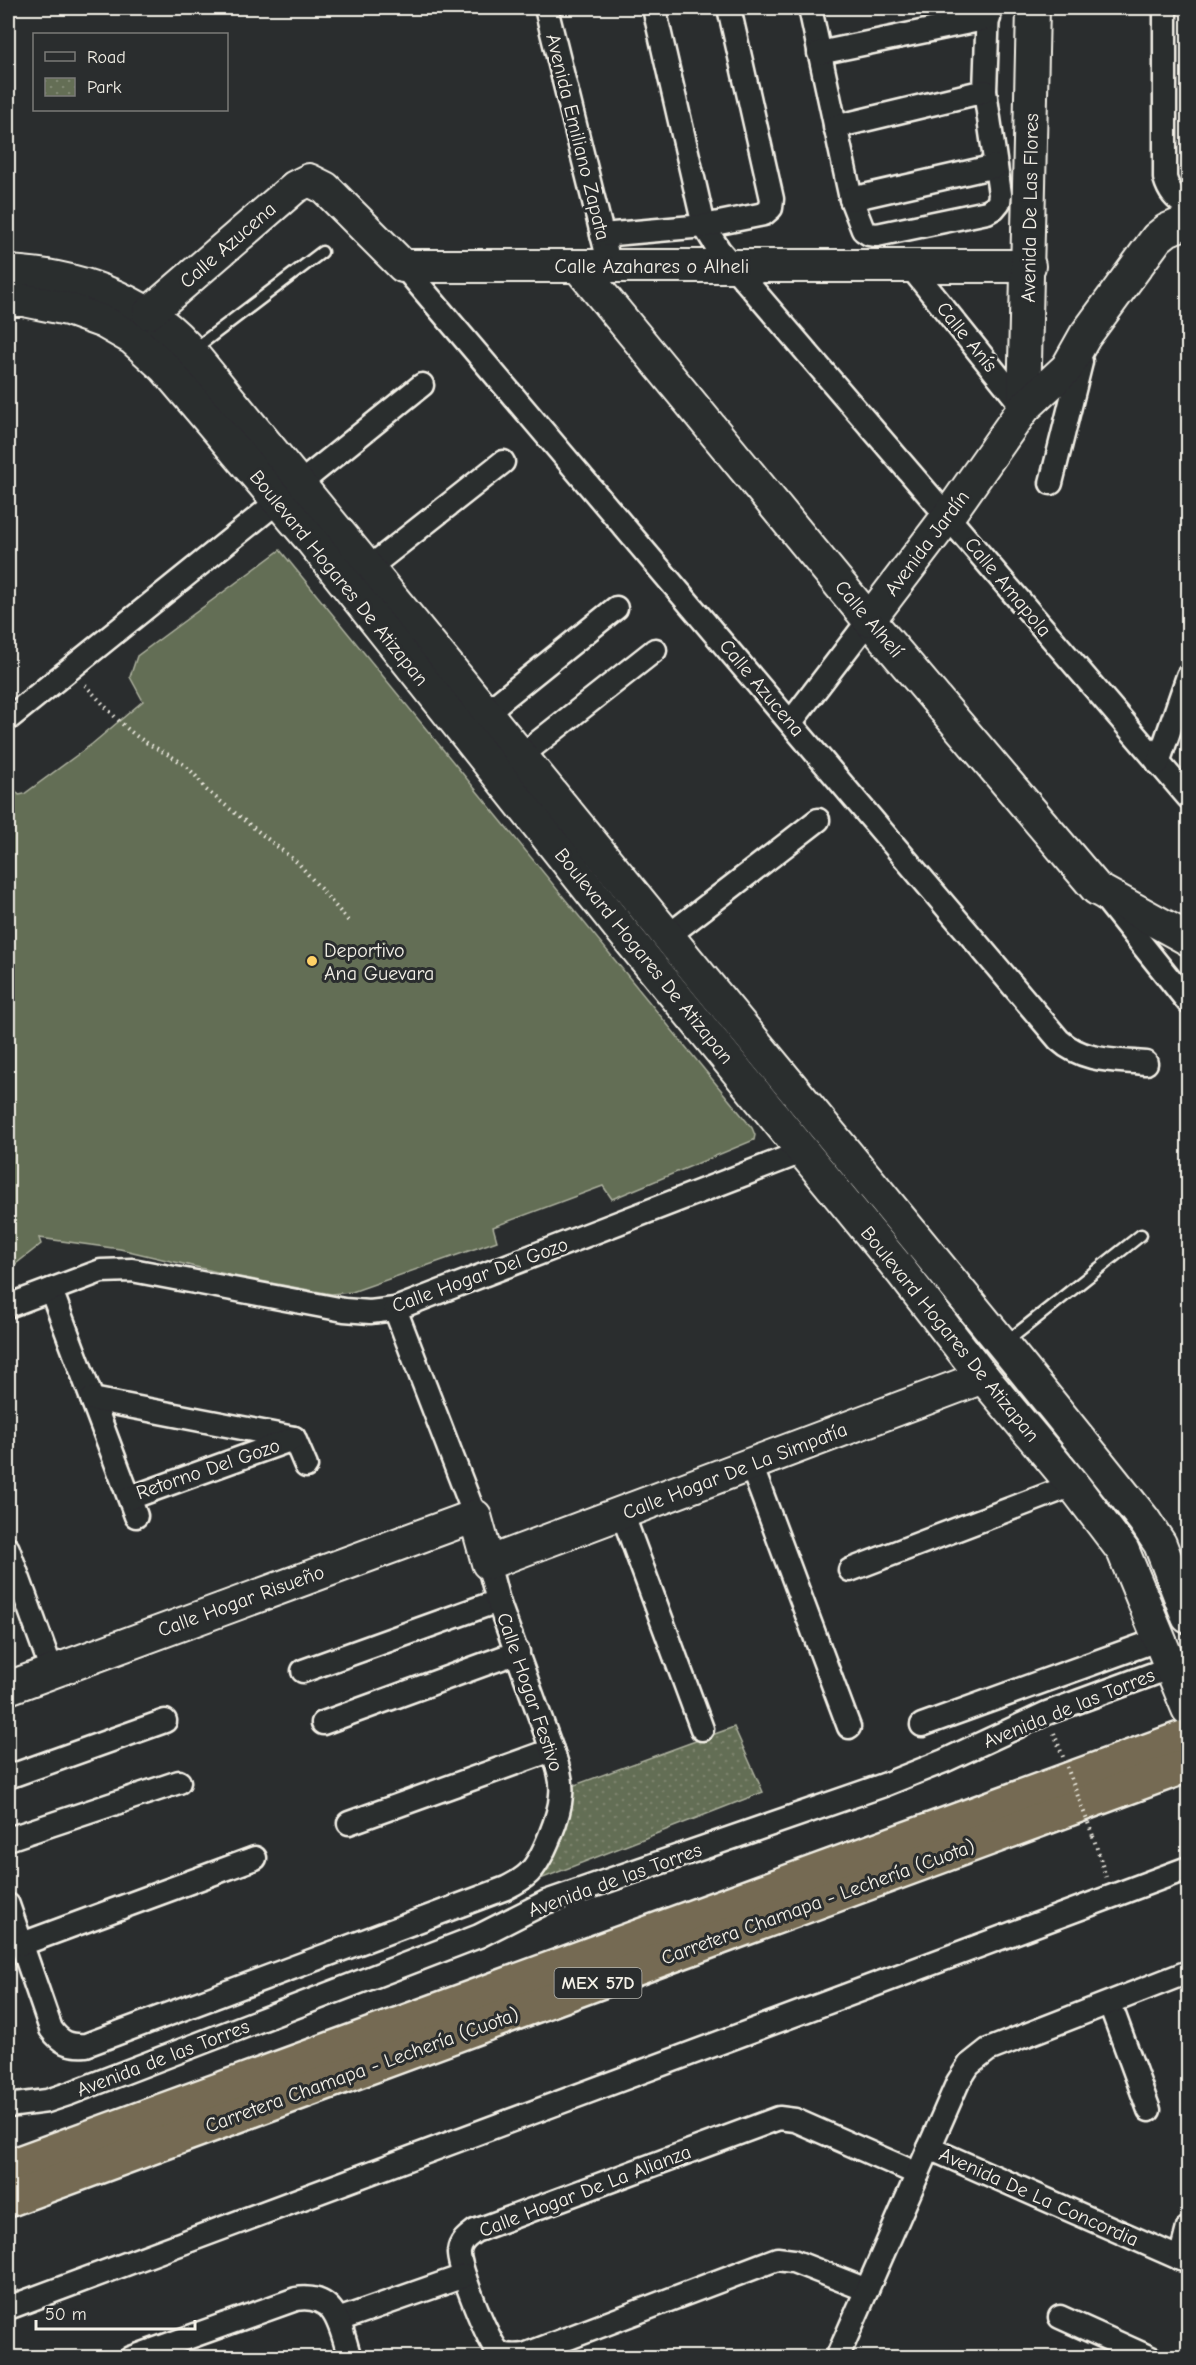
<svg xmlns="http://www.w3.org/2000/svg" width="1196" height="2365" viewBox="0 0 1196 2365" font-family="'Comic Neue',sans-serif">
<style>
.park{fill:url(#park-dots);stroke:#acb09e;stroke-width:1.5}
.pitch{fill:#646e55;stroke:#acb09e;stroke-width:1.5}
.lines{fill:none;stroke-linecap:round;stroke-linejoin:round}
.lane-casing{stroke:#f4f1e8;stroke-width:15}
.street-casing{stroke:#f4f1e8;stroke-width:27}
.secondary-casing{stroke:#f4f1e8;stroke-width:36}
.highway-casing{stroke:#f4f1e8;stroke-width:38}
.path{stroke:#f4f1e8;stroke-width:4;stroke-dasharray:1.5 4.5;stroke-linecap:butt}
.lane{stroke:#2a2d2e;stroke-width:10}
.street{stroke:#2a2d2e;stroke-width:22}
.secondary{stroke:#2a2d2e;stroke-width:32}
.highway{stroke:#746b52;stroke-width:33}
.path-bridge{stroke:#f4f1e8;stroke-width:4;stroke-dasharray:1.5 4.5;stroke-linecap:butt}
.poi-dot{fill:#ffd166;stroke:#2a2d2e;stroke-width:2}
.labels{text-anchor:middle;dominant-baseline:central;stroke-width:6;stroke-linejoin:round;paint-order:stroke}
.shield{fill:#2a2d2e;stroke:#b7b6b0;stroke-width:1.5}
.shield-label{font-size:18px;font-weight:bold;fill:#f4f1e8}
.street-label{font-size:20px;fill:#f4f1e8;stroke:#2a2d2e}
.poi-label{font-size:20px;fill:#f4f1e8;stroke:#2a2d2e;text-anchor:start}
</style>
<defs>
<pattern id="park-dots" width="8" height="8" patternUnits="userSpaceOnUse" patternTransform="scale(1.5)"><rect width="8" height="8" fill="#646e55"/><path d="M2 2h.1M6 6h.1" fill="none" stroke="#7b836d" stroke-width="1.8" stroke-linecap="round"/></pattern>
</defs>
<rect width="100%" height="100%" fill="#2a2d2e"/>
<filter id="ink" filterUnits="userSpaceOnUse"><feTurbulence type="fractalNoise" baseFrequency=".0167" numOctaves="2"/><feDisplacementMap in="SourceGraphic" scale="12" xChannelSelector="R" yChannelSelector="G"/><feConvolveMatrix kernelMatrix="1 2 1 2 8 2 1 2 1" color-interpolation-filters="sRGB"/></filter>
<g filter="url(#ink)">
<path class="park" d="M734,1727L763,1792L538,1880L572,1786Z"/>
<path class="pitch" d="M280,550L752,1128L755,1135L754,1140L612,1199L603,1186L493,1227L497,1241L352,1292L331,1294L234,1276L120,1249L39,1238L41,1244L8,1270V781L19,795L24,794L92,744L143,701L130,677L137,656Z"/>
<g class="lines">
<defs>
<g id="lane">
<path d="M193,350L322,252"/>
<path d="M1005,1343L1141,1235"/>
</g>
<g id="street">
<path d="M546,8L606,250"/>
<path d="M654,8L704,226L719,250L1188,797"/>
<path d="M810,8L851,199L863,230L869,234L877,235L987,212L994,208L999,202L1000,194L985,91L988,8"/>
<path d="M1165,8V178C1169,192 1175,199 1188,207"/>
<path d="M819,53L989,18"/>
<path d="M835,127L985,91"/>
<path d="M851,199L996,166"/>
<path d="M602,235L704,226L764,214L771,208L772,199L729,8"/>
<path d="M909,265L1024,408"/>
<path d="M403,266L1059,1040C1083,1062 1115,1060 1146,1063"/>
<path d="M1051,483L1081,362L1075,354"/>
<path d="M370,567L503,462"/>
<path d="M487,712L616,608"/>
<path d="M8,719L422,385"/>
<path d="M791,722L869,620"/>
<path d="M522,755L655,650"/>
<path d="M1158,763L1188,676"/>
<path d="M1104,897L1188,1002"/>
<path d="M668,936L818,820"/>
<path d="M51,1290L136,1516"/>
<path d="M8,1306L101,1271L132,1270L344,1310L370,1312L395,1309L802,1152"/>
<path d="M395,1309L475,1516"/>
<path d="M92,1399L294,1438"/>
<path d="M294,1438L306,1466"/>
<path d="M751,1465L849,1727"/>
<path d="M130,1498L293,1439"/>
<path d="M622,1513L702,1729"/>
<path d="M8,1549L52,1671"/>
<path d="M850,1570L1073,1485"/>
<path d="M303,1671L498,1601"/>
<path d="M323,1723L518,1652"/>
<path d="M922,1725L1160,1639"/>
<path d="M8,1777L165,1721"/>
<path d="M349,1823L552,1750"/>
<path d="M8,1839L179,1782"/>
<path d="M8,1905L51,2029C61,2043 69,2046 86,2045L506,1888C514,1884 522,1880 529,1873C543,1859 560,1815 561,1795C563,1780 557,1764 552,1750L498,1601L488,1563"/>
<path d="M22,1944L255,1858"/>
<path d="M1110,2004L1149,2110"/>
<path d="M8,2106L47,2101L71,2093L479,1936L546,1902L884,1785L944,1761L1047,1713L1172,1667L1188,1666"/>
<path d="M929,2148L1188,2262"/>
<path d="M1180,2259L1188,2228"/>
<path d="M867,2290L793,2261L777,2259L524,2355C515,2356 505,2357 498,2351C488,2342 457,2264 459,2252C460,2242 467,2237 475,2231L779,2118L795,2120L918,2174"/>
<path d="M8,2308L1188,1868"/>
<path d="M1060,2317L1151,2358"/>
<path d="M338,2320L464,2276"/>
<path d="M131,2358L296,2299C337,2293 340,2327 350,2358"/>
<path d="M837,2358L958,2082L969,2065L988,2050L1188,1972"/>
</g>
<g id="secondary">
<path d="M578,266L869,620L1097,889L1188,939"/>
<path d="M8,272C72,275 141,297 185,345C347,541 506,738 667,935C826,1130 988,1322 1144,1520L1160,1544L1188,1617"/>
<path d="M8,300H24L68,309L104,322L132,338L165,368L312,541L619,927L901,1271L983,1377L1073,1485L1123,1551L1188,1709"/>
<path d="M149,313L295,187L309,180L325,188L403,266H1029"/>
<path d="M1024,408L1033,8"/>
<path d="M869,620L948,516L1024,408L1067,368L1085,336L1157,238L1167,230L1179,225"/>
<path d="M8,1688L475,1516L488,1563L983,1377"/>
</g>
<g id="highway">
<path d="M8,2167L1188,1736"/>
<path d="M8,2200L1188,1765"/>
</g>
</defs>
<use href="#lane" class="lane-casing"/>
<use href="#street" class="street-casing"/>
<use href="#secondary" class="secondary-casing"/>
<use href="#highway" class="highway-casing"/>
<g class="path">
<path d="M85,685C101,701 117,721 135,735C162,755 185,756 205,789L299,864L351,924"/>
<path d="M1093,1836L1106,1877"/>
</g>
<use href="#lane" class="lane"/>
<use href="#street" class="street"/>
<use href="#secondary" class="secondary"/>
<use href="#highway" class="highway"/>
<path class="path-bridge" d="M1054,1733L1093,1836"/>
</g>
</g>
<circle class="poi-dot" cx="312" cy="961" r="6"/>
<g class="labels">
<rect class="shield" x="554.5" y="1968" width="87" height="30" rx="4.5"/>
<g class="shield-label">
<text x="598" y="1983">MEX 57D</text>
</g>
<g class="street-label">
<text transform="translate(578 137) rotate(76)">Avenida Emiliano Zapata</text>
<text transform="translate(1030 208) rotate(-89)">Avenida De Las Flores</text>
<text transform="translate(228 245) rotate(-41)">Calle Azucena</text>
<text x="652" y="266">Calle Azahares o Alheli</text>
<text transform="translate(967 337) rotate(51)">Calle Anís</text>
<text transform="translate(927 543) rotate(-53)">Avenida Jardín</text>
<text transform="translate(339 578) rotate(51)">Boulevard Hogares De Atizapan</text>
<text transform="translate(1008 587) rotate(50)">Calle Amapola</text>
<text transform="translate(869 619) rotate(50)">Calle Alhelí</text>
<text transform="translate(762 688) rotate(50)">Calle Azucena</text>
<text transform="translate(644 956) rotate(51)">Boulevard Hogares De Atizapan</text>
<text transform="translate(480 1275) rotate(-20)">Calle Hogar Del Gozo</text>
<text transform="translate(950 1334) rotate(51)">Boulevard Hogares De Atizapan</text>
<text transform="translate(208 1469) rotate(-19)">Retorno Del Gozo</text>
<text transform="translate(735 1471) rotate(-21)">Calle Hogar De La Simpatía</text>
<text transform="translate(241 1601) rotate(-20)">Calle Hogar Risueño</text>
<text transform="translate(530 1692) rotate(71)">Calle Hogar Festivo</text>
<text transform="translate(1069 1708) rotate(-22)">Avenida de las Torres</text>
<text transform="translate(615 1880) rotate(-20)">Avenida de las Torres</text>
<text transform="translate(818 1902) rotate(-20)">Carretera Chamapa - Lechería (Cuota)</text>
<text transform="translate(163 2058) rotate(-21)">Avenida de las Torres</text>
<text transform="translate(362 2070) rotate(-20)">Carretera Chamapa - Lechería (Cuota)</text>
<text transform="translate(585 2191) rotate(-21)">Calle Hogar De La Alianza</text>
<text transform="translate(1039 2197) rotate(24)">Avenida De La Concordia</text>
</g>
<g class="poi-label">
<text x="324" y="950">Deportivo<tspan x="324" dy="23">Ana Guevara</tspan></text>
</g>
</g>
<rect width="1196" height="2365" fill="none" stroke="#2a2d2e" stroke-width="30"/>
<rect x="15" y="15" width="1166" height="2335" fill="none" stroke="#f4f1e8" stroke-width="2" filter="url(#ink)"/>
<rect x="33" y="33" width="195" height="78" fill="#2a2d2e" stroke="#7b7b78" stroke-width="1.5"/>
<rect x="45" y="52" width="30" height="9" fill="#2a2d2e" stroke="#7b7b78" stroke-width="1.5"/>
<text x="87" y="63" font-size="18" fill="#f4f1e8">Road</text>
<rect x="45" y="78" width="30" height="18" fill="url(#park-dots)" stroke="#7b7b78" stroke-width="1.5"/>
<text x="87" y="93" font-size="18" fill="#f4f1e8">Park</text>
<path d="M36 2320v9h159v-9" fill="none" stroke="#f4f1e8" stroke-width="3"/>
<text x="45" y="2320" font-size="18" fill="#f4f1e8" stroke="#2a2d2e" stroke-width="4.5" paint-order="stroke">50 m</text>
</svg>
